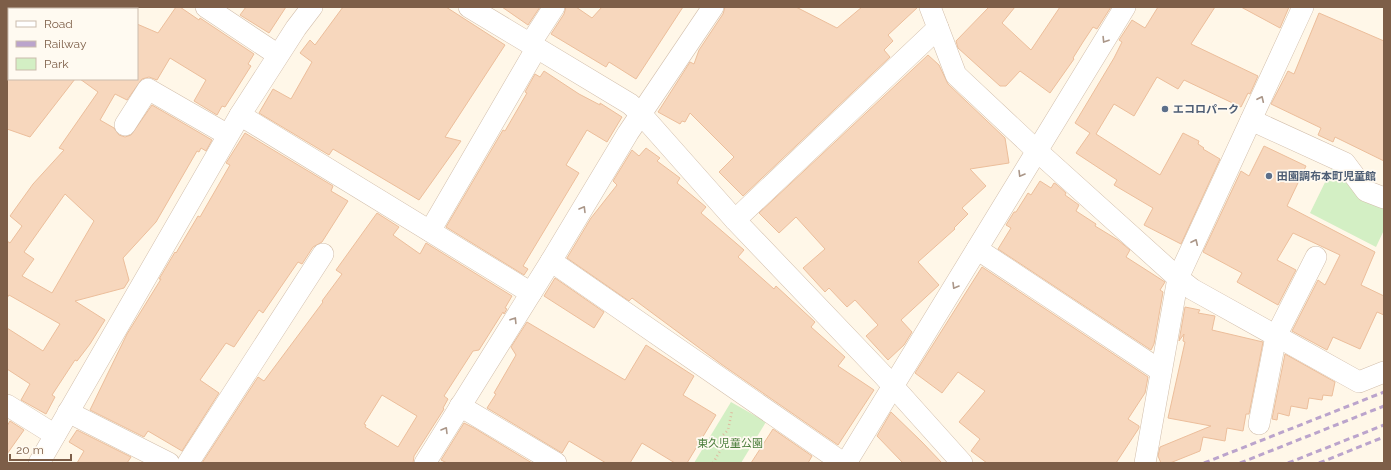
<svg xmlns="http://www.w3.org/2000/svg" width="1391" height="470" viewBox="0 0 1391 470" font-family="Raleway,'Noto Sans JP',sans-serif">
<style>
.green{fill:#d3efc4}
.building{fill:#f7d7bd;stroke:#ecbe9b;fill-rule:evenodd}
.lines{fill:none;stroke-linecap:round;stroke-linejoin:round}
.minor-casing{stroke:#d3bfac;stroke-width:22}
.path{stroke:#deba9e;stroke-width:2.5;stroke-dasharray:1 3;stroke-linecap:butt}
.minor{stroke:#fff;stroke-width:21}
.rail{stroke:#bba4cc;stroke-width:3;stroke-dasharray:6 4;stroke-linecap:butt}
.oneway{stroke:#aa9688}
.service-dot{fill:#5c6f8a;stroke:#fffaf1;stroke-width:1.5}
.labels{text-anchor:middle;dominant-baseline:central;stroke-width:3.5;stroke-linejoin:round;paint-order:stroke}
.service-label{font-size:11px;font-weight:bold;fill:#4e5e75;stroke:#fffaf1;text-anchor:start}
.park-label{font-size:11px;fill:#4c7e3c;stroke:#fffaf1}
</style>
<rect width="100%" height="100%" fill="#fff7e8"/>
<g class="green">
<path d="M1333,166L1358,197L1384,208V230L1376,247L1310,213Z"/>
<path d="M731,402L766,422L741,463H694Z"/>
</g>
<g class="building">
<path d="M176,7H180L199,20L200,18L254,54L248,64L251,66L225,107L222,106L217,115L194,101L206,80L170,58L157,80L149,77L142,79L127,100L115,94L100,120L114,128L119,135L125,137L131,135L152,105L212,140L206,151L201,148L199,152L197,151L156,222L123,258L129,280L124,288L75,301L105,320L90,344L77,361L75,360L52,395L55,397L46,414L21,400L30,384L7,369V328L43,351L60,324L9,295L7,298V241L10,243L22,226L10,216L33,184L64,150L59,148L98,92L80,79H137V24L158,33ZM65,194L94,221L52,293L22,276L34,259L24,252Z"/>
<path d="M246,7H286L269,33L240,15Z"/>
<path d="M343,7H446L505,45L445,137L461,141L419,200L333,149L329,155L259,113L273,89L291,99L312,62L300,53L310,40L315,45Z"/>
<path d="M502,7H540L528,25Z"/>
<path d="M566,7H576L592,18L602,7H683L636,79L609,62L606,67L551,34L564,14Z"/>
<path d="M725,7H796L837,28L862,7H918L888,35L893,41L884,50L890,57L743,196L719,172L734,157L690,113L685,122L682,121L680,124L658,112L690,62L694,64L699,50L723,14Z"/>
<path d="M989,7H1015L1002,23L1031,50L1060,7H1111L1097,29L1093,27L1083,42L1073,58L1074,59L1050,93L1020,71L1006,86H1000L958,48L956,41Z"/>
<path d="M1158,7H1215L1191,44L1258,76L1250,94L1248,93L1241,107L1184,80L1178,89L1157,77L1134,116L1114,104L1096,134L1160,175L1183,133L1199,141L1198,144L1204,148L1203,149L1220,159L1181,244L1144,225L1153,208L1114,185L1117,180L1076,153L1090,133L1075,123L1114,58L1122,42L1119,40L1132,20L1145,28Z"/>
<path d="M1241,7H1289L1280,28Z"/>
<path d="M1319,13L1384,41V161L1335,137L1333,142L1318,135L1321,128L1271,104L1288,71L1294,74Z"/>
<path d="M928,55L939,65L948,84L1005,138L1009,163L970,169L986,186L962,208L968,214L954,228L955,229L918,262L939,285L901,320L912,332L904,345L888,360L866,336L878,325L855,300L847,307L829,288L825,292L803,268L825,249L796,217L779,233L759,213Z"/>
<path d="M544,71L579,94L600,105V103L622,117L607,142L587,130L566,165L579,173L523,266L528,269L524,275L446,227L503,130L505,131L527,93L525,92L535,74L540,77Z"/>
<path d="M7,79H75L30,137L7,129Z"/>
<path d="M245,133L333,186L331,191L348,201L322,242L313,247L302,264L298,262L263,313L259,310L234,347L226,343L200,380L219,393L182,451L148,431L144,437L90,410L127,334L161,279H159L175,252L176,253L198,216L200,217L230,165L226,163Z"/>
<path d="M1264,146L1306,166L1287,206L1375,252L1361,285L1384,296V315L1377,312L1360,349L1333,337L1327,350L1292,331L1318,280L1325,285L1340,255L1293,233L1277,260L1296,270L1278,305L1237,282L1242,273L1203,252L1241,171L1249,176Z"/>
<path d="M646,148L660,158L657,161L680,178L677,183L706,207L701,213L744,250L738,257L774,289L776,286L815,322L811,327L845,357L838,366L874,390L838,445L721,364L632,298L629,301L567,258L591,218L617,185L613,181L632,150L639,156Z"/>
<path d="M1040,181L1051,188L1054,183L1056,184L1066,193L1065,195L1079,205L1076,211L1096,224L1095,226L1118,240L1130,250L1126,257L1165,282L1160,290L1163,292L1154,344L1151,350L998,249L1011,228L1006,225L1014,212H1016L1028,193L1031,195Z"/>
<path d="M377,213L399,227L393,235L420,254L426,243L512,296L505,308L507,309L504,314L503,312L479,350L473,351L444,396L448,399L443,408L444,409L414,456L413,463H202L258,377L264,381L323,302L322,301L342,274L336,270ZM382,395L417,416L398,447L365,427L366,425L364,424Z"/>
<path d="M982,267L1148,377L1145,393L1128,419L1139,426V428L1116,463H987L971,451L980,439L959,422L985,391L958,372L942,393L915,373Z"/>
<path d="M555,278L604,312L594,328L544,296Z"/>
<path d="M1185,307L1200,310L1198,313L1215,316L1212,330L1263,342L1249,414H1246L1243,431L1227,428L1225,441L1203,437L1200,451L1170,463H1161L1158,456L1160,447L1211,426L1168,418L1185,342L1183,341L1184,334L1179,341Z"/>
<path d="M527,322L625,380L646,345L694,376L683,395L716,415L687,463H675L642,443L630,463H606L569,441L562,453L487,408L496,394L494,393L516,355L511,347Z"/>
<path d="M1285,354L1335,382L1332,396L1323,395L1322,400L1309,398L1307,409L1291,406L1289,416L1278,413L1277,420L1272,419Z"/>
<path d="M891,412L922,442L942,463H903L877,436Z"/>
<path d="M10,421L24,430L7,454V426Z"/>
<path d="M464,423L474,428L532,463H447L441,460Z"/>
<path d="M773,429L812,456L808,463H751Z"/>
<path d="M77,430L131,457L127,463H77L84,451L69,442Z"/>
</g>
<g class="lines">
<defs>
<g id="minor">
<path d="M206,7L278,55"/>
<path d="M469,7L630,104L641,114L735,220L883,375L962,463"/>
<path d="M930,7L956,75L1036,150L1178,278L1192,289L1359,382L1384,372"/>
<path d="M40,9V7"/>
<path d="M530,44L554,7"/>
<path d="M240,115L531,293"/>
<path d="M1251,120L1345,163L1366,191L1384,198"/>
<path d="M125,125L148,89L228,135"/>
<path d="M735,220L938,28"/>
<path d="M430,231L536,49"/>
<path d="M977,249L1161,371"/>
<path d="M551,261L843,463"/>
<path d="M7,405L55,435"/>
<path d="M460,406L556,463"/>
<path d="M68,412L169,463"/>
<path d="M1259,424L1276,336L1316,257"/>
<path d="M39,463L240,115L296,28L312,7"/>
<path d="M188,463L323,254"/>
<path d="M425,463L551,261L628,133L713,7"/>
<path d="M846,463L1125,7"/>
<path d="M1145,463L1178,278L1303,7"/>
</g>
</defs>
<use href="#minor" class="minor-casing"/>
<path class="path" d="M713,463L723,446L721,437L728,430L732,411"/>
<use href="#minor" class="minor"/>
<g class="rail">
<path d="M1204,463L1384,392"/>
<path d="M1240,463L1384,406"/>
<path d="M1288,463L1384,425"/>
<path d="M1319,463L1384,437"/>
</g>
</g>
<defs><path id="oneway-chevron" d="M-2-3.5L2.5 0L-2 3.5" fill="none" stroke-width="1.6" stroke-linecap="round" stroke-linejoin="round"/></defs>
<g class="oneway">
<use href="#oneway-chevron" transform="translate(1105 40) rotate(122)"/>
<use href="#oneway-chevron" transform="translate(1261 99) rotate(-65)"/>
<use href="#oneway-chevron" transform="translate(1021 174) rotate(121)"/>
<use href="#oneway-chevron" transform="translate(583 209) rotate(-59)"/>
<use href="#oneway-chevron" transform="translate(1195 242) rotate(-65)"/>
<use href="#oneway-chevron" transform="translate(955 286) rotate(121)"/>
<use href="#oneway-chevron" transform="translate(514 320) rotate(-58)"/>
<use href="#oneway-chevron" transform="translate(445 430) rotate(-59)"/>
</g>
<g class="service-dot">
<circle cx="1165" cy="109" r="4"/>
<circle cx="1269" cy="176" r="4"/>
</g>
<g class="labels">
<g class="service-label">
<text x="1173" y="109">エコロパーク</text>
<text x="1277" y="176">田園調布本町児童館</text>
</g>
<g class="park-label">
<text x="730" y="443">東久児童公園</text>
</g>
</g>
<rect width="1391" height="470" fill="none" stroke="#7d5e48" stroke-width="16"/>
<rect x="8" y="8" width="130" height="72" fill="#fffaf1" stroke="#cbbcad"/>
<rect x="16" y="21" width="20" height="6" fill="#ffffff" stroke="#cbbcad"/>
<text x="44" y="28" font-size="12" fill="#7d5e48">Road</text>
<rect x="16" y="41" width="20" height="6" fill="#bba4cc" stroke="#cbbcad"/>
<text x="44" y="48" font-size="12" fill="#7d5e48">Railway</text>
<rect x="16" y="58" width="20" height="12" fill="#d3efc4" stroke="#cbbcad"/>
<text x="44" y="68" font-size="12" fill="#7d5e48">Park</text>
<path d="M10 454v6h61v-6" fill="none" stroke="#7d5e48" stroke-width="2"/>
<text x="16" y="454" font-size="12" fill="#7d5e48" stroke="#fffaf1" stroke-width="3" paint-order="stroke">20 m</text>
</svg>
